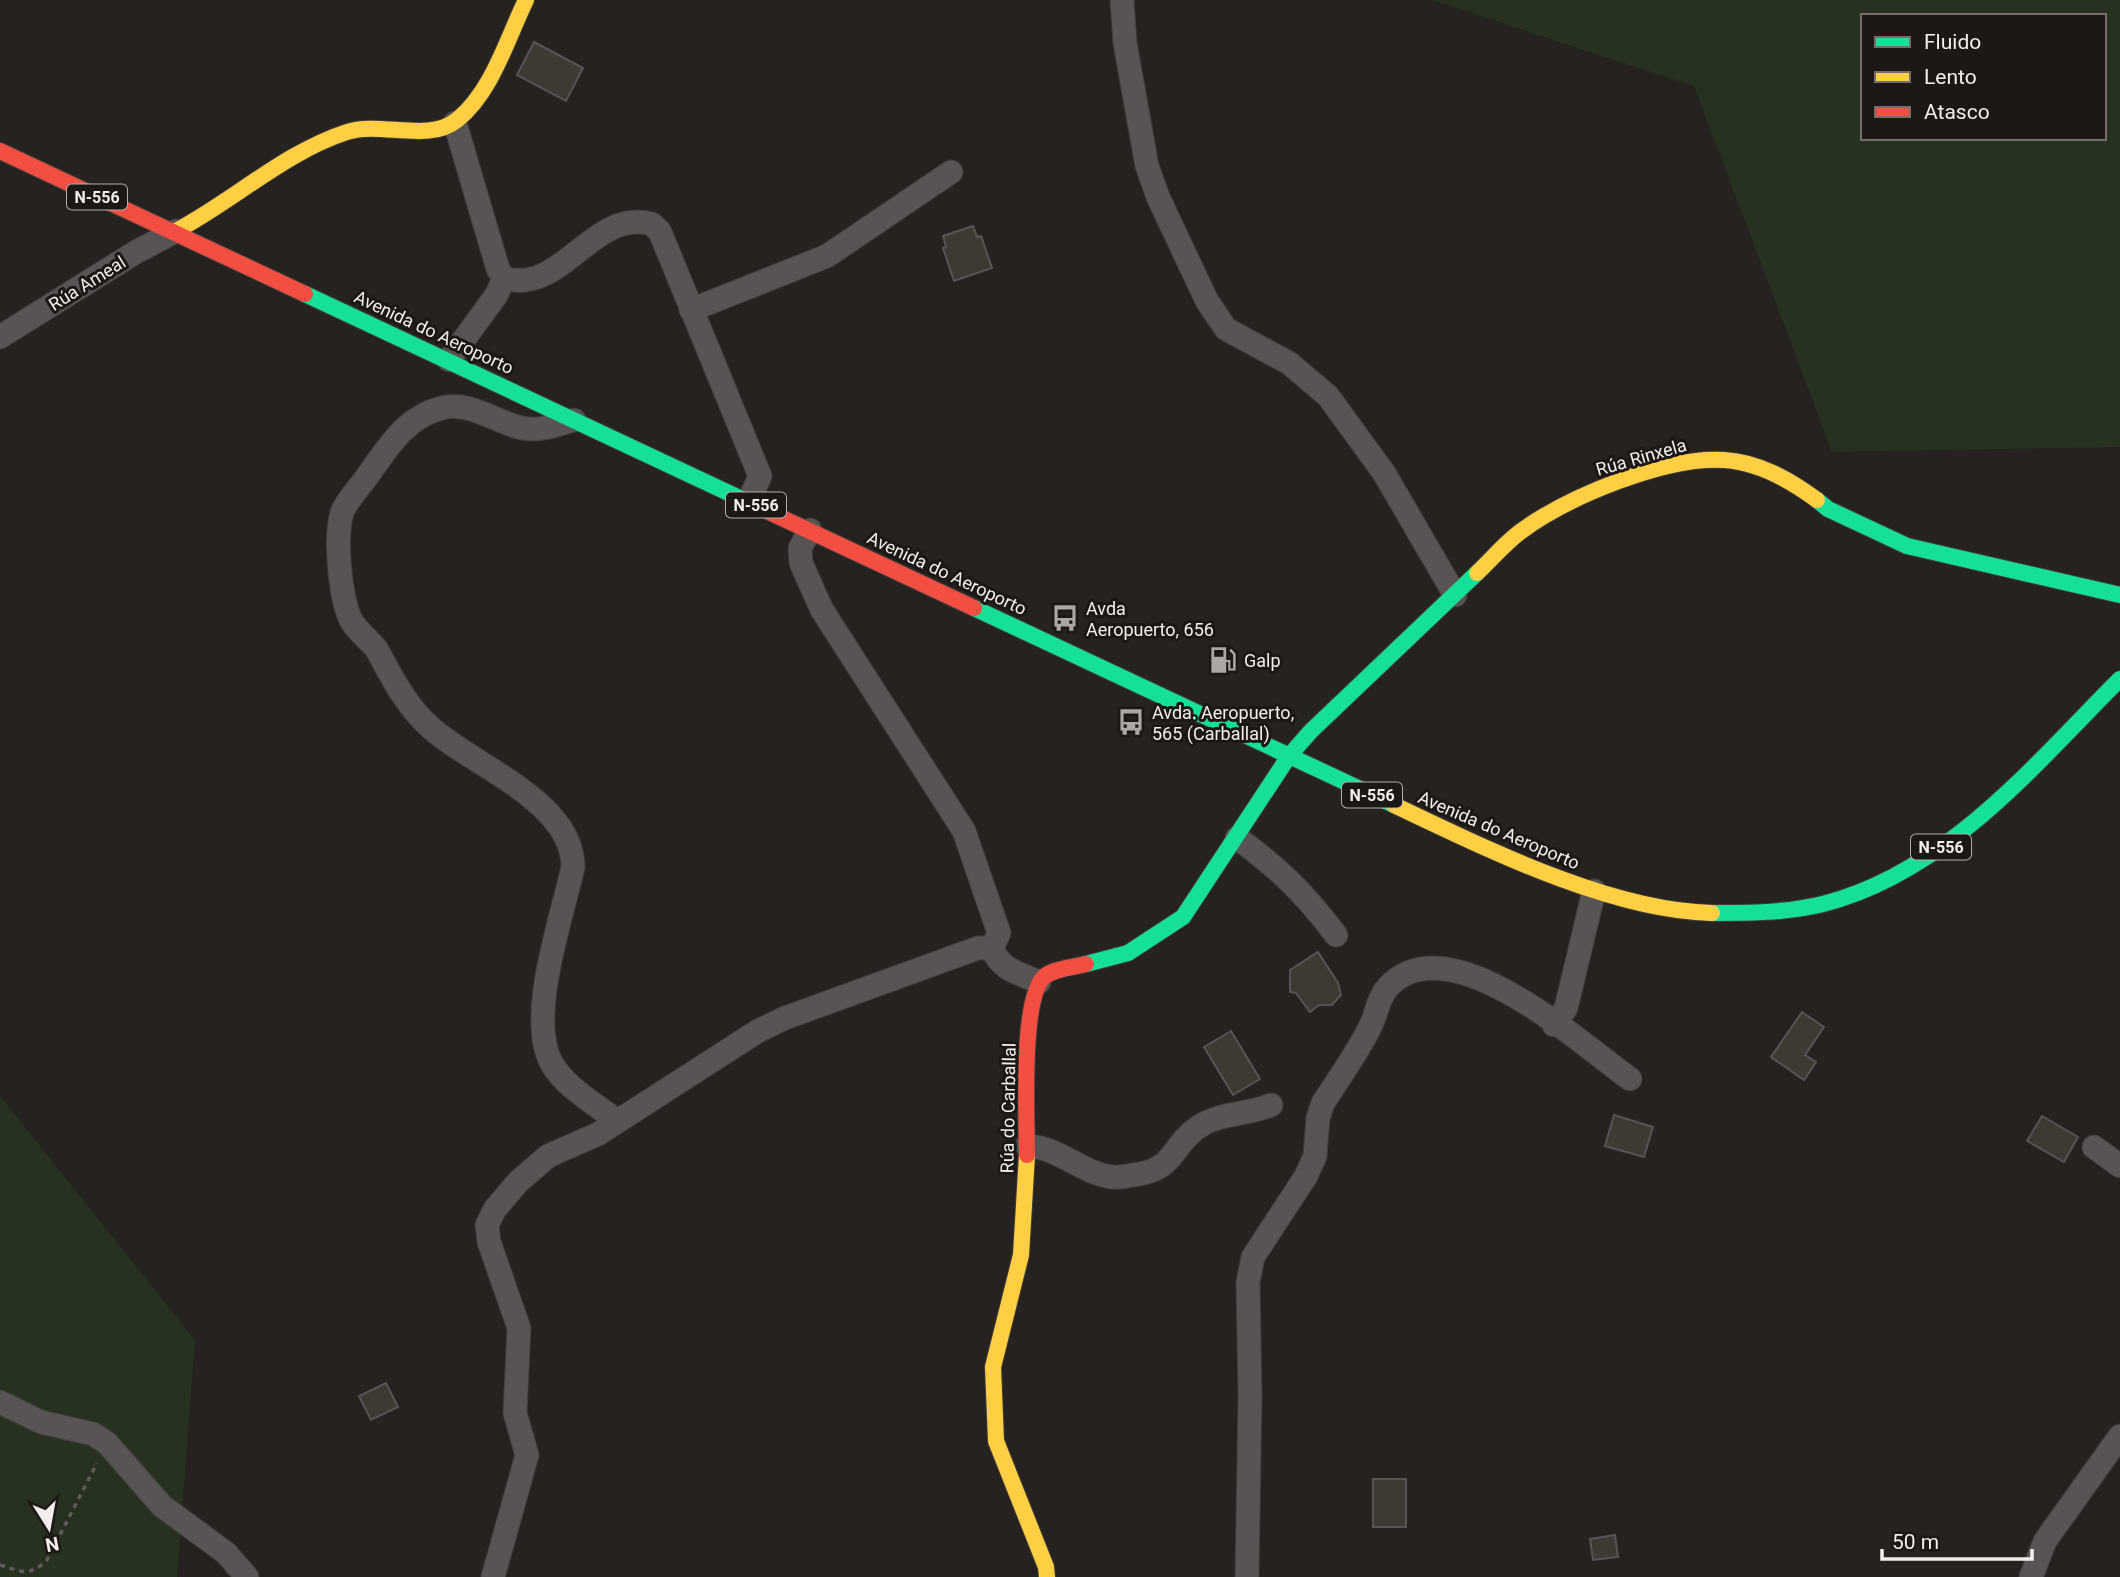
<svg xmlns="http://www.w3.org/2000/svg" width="2120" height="1577" viewBox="0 0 2120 1577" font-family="Roboto,sans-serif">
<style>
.green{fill:#26321f;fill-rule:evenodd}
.building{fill:#3d3933;stroke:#575553;stroke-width:2}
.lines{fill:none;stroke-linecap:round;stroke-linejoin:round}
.street-casing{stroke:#3f3c3b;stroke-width:25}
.fast-casing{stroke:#3f3c3b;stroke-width:18}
.slow-casing{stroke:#3f3c3b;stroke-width:18}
.jam-casing{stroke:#3f3c3b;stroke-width:18}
.path{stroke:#5e5b5a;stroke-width:3.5;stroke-dasharray:5 5;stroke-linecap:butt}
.street{stroke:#575453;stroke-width:23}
.fast{stroke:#16e098;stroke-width:16}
.slow{stroke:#ffcf43;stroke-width:16}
.jam{stroke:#f24e42;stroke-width:16}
.labels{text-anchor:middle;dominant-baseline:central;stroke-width:6;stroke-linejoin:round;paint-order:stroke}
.shield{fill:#1d1715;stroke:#b3aeac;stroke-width:2}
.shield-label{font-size:16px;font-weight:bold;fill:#f3eeec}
.street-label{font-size:18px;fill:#f3eeec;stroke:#1d1715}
.poi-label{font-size:18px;fill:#f3eeec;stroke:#1d1715;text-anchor:start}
</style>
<rect width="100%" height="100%" fill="#252220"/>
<g class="green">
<path d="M1432,0H2120V447L1832,452L1694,86ZM1863,16H2104V138H1863Z"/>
<path d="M0,1096L195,1340L177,1577H0Z"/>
</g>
<g class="building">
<path d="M534,42L583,68L566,101L517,75Z"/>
<path d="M973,226L977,237L981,236L992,268L954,281L943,248L946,247L943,236Z"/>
<path d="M1318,952L1338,983L1341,995L1332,1005H1319L1310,1012L1296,993L1290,992V970Z"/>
<path d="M1802,1012L1824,1027L1805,1055L1816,1062L1804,1080L1771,1057Z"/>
<path d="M1231,1031L1260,1079L1233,1095L1204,1047Z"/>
<path d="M1614,1115L1653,1127L1644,1157L1605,1146Z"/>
<path d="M2042,1116L2078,1137L2064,1162L2027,1141Z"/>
<path d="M386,1383L398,1407L371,1420L359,1396Z"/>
<rect x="1373" y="1479" width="33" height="48"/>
<path d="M1615,1535L1618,1557L1593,1560L1590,1539Z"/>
</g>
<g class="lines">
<defs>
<g id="street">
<path d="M1122,0L1125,43L1147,166L1158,197L1207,301L1226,329L1289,363L1328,396L1384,473L1455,595"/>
<path d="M455,123L498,269L504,278C562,296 592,208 652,224L660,232L760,476L749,501"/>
<path d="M691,310L827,256L951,172"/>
<path d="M0,337L136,252L176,231"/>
<path d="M449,360L497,294L504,278"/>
<path d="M574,420C559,424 539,432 522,428C495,422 471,401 442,408C405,417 387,449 366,478C359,488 350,497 344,508C333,529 340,602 352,622C359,633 370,640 377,650C393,679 406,706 431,728C473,766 573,801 573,867C562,918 526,1018 552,1064C565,1087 597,1105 617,1121"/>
<path d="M810,530L800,548L801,563L822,610L964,831L999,933L992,948C1000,970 1019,973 1039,982"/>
<path d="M1237,838C1280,869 1304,893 1336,935"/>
<path d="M1554,1025L1566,1008L1594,891"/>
<path d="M1027,1146C1059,1147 1081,1173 1112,1177C1119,1178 1126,1176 1133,1175C1177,1170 1170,1145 1200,1126C1222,1112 1248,1115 1271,1105"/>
<path d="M2094,1147L2120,1166"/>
<path d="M0,1402L41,1422L93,1434L107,1443L162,1506L226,1553L247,1577"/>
<path d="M493,1577L527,1455L515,1413L519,1328L489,1242L487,1225L495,1209L518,1182L548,1156L598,1134L758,1031L785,1018L978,948H992"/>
<path d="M1247,1577L1250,1397L1248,1282L1253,1257L1306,1176L1315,1156L1318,1118L1323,1103C1339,1078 1358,1052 1371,1025C1377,1012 1378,998 1388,987C1448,922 1580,1043 1630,1079"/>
<path d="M2031,1577L2045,1541L2120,1436"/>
</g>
<g id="fast">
<path d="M305,294L750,503"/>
<path d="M1817,500L1828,509L1907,546L2120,595"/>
<path d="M974,608L1394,805"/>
<path d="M1712,913C1749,913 1786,913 1823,904C1946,873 2034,765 2120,679"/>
<path d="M1086,964L1128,953L1183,917L1289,756L1311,731L1477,573"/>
</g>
<g id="slow">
<path d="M176,231C233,201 285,152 347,132C380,121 429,143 457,120C492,92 507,39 526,0"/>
<path d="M1477,573C1491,560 1504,544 1520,532C1567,497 1666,456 1724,460C1759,462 1790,480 1817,500"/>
<path d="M1394,805C1485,848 1610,911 1712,913"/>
<path d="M1027,1155L1021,1255L993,1367L996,1441L1046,1567L1047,1577"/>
</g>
<g id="jam">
<path d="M0,151L305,294"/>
<path d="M750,503L974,608"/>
<path d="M1027,1155C1027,1121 1020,996 1045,976C1054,969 1074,967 1086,964"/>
</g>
</defs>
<use href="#street" class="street-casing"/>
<use href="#fast" class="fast-casing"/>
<use href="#slow" class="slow-casing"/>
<use href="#jam" class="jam-casing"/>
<path class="path" d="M0,1565C23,1572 29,1577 47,1560L97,1463"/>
<use href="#street" class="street"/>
<use href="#fast" class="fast"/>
<use href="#slow" class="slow"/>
<use href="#jam" class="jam"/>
</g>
<defs>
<symbol id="bus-bare" viewBox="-9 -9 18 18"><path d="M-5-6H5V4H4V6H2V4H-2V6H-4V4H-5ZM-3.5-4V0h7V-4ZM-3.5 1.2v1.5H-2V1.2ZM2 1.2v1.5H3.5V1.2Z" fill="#aba7a5" stroke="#1d1715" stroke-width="2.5" paint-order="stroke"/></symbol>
<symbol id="fuel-bare" viewBox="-9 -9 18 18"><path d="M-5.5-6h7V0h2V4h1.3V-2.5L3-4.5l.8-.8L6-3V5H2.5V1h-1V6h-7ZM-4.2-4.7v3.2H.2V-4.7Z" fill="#aba7a5" stroke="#1d1715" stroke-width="2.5" paint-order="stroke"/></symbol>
</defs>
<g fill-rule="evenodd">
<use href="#bus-bare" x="1046" y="599" width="38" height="38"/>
<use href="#fuel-bare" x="1204" y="641" width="38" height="38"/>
<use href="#bus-bare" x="1112" y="703" width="38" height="38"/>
</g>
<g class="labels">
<g class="shield">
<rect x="67" y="184.5" width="60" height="25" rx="5"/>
<rect x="726" y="492.5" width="60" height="25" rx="5"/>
<rect x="1342" y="782.5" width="60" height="25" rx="5"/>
<rect x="1911" y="834.5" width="60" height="25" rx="5"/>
</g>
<g class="shield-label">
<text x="97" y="197">N-556</text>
<text x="756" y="505">N-556</text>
<text x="1372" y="795">N-556</text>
<text x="1941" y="847">N-556</text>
</g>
<g class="street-label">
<text transform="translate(87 283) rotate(-32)">Rúa Ameal</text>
<text transform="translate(434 332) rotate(25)">Avenida do Aeroporto</text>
<text transform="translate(1641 457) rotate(-16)">Rúa Rinxela</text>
<text transform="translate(947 573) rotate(25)">Avenida do Aeroporto</text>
<text transform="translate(1499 830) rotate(23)">Avenida do Aeroporto</text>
<text transform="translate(1008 1108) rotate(-89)">Rúa do Carballal</text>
</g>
<g class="poi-label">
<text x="1086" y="608">Avda<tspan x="1086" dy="21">Aeropuerto, 656</tspan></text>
<text x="1244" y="660">Galp</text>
<text x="1152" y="712">Avda. Aeropuerto,<tspan x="1152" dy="21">565 (Carballal)</tspan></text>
</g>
</g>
<rect x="1861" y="14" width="245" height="126" fill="#1d1715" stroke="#736d6b" stroke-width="2"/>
<rect x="1875" y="37" width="35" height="10" fill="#16e098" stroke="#736d6b" stroke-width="2"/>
<text x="1924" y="49" font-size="21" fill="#f3eeec">Fluido</text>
<rect x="1875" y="72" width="35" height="10" fill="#ffcf43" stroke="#736d6b" stroke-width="2"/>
<text x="1924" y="84" font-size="21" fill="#f3eeec">Lento</text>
<rect x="1875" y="107" width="35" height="10" fill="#f24e42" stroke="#736d6b" stroke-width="2"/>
<text x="1924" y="119" font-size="21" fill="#f3eeec">Atasco</text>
<g transform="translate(49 1528) rotate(169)" stroke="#1d1715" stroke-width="5" paint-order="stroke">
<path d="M0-5L12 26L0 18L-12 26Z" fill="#f3eeec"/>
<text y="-10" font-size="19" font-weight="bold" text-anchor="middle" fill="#f3eeec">N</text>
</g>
<path d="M1882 1549v10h150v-10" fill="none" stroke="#f3eeec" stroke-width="3.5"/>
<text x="1892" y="1549" font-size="21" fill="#f3eeec" stroke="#1d1715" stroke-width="5" paint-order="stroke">50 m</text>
</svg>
